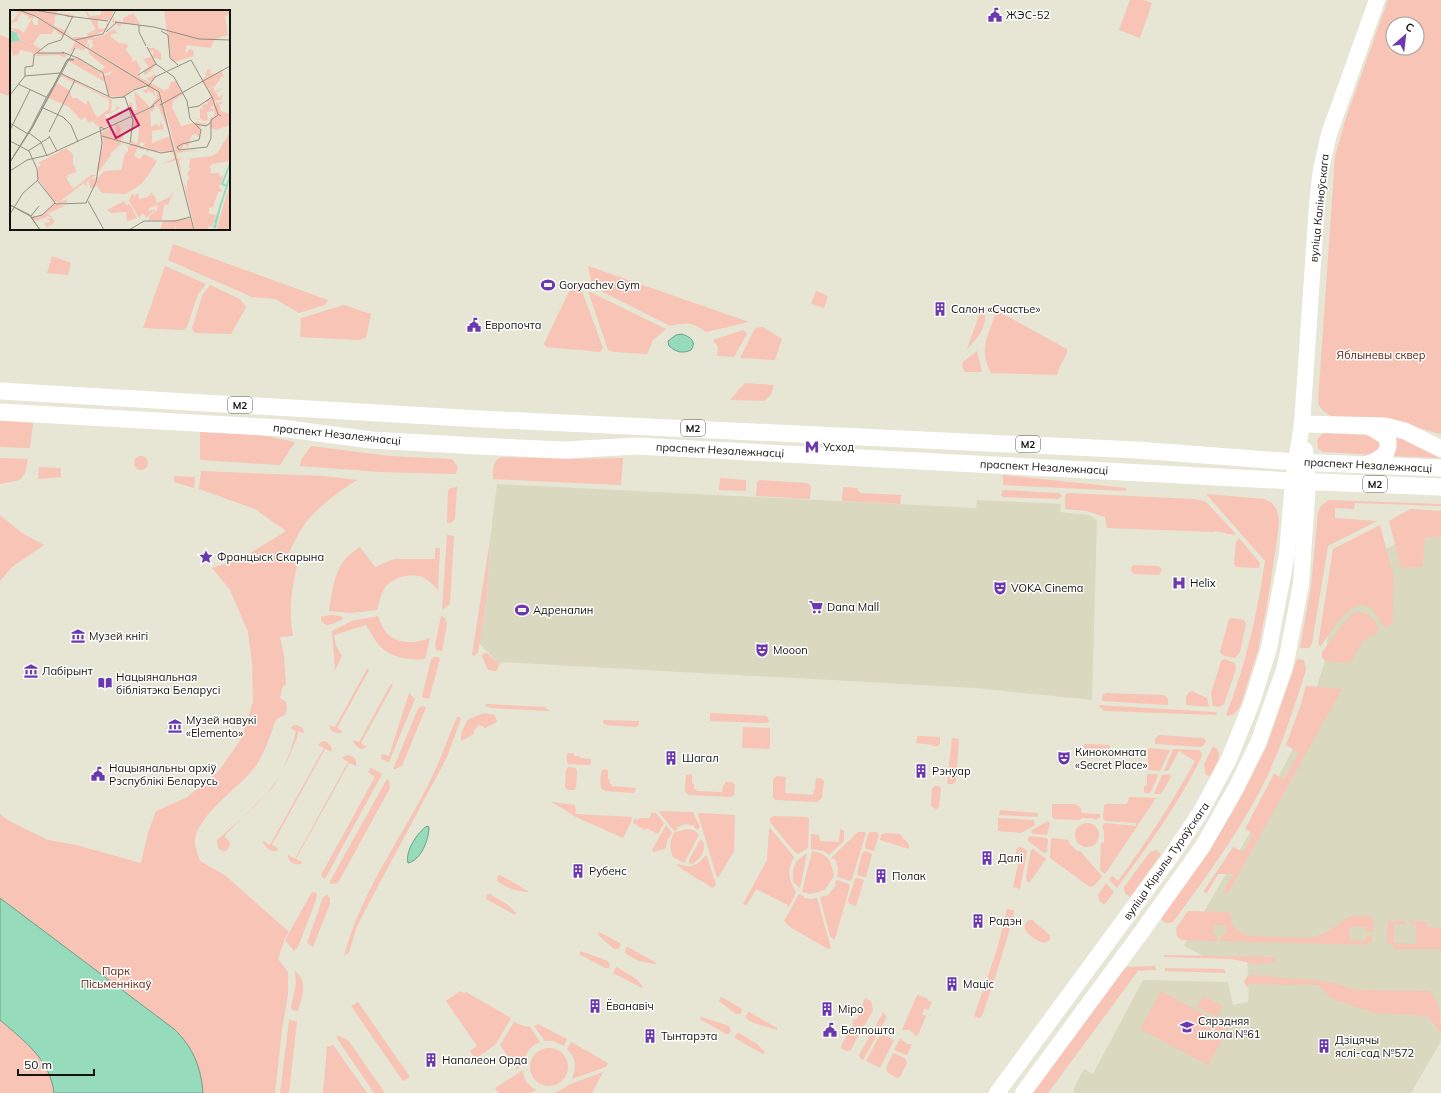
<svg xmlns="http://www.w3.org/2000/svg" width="1441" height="1093" viewBox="0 0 1441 1093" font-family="Mulish,sans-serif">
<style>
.built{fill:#dbd8c0}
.green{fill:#f7c4b6;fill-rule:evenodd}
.water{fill:#97dbbd;stroke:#6f9f88}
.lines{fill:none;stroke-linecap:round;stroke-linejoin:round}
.secondary{stroke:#fff;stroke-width:16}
.primary{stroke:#fff;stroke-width:17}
.labels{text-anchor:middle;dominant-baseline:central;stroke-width:3;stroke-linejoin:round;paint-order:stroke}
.shield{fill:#fff;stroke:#5a5956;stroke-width:1}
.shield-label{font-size:10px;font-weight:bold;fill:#13120d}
.poi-label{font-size:11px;fill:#13120d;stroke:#fff;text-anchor:start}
.street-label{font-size:11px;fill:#13120d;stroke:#fff}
.park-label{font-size:11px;fill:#601601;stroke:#fff}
.inset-river{fill:none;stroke:#97dbbd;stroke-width:2}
.inset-road{fill:none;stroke:#929184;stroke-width:1}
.view{fill:#c2185b;fill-opacity:0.15;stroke:#c2185b;stroke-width:2}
.inset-edge{fill:none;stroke:#13120d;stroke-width:2}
</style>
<rect width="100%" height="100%" fill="#e7e5d4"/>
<g class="built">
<path d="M497,484L976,508L977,500L1061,504L1060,512L1089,515L1097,520L1092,700L975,688L518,663L503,662L499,664L479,643L487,596L490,540Z"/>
<path d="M1441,520V1017L1428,1016L1441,1034V1041L1411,1093H1076L1073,1090L1084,1069L1093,1074L1143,980L1228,982L1233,1005L1248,1002L1249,984L1247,959L1205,957L1184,946L1249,834L1303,729L1325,661L1335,576Z"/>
</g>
<g class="green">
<path d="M1130,0H1144L1152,3L1140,38L1119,30Z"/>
<path d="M1388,0H1441V434C1425,430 1409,424 1394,421C1373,417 1326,428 1318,402L1335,157L1345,121ZM1393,24H1417V48H1393Z"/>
<path d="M0,35L11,39V89L9,96L0,93Z"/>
<path d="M173,244L328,300L325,305L299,313L275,299L252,297L168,260Z"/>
<path d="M52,256L71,263L68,275L47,273Z"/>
<path d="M165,266L206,284L198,294L187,327L183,330L143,328Z"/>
<path d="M588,266L749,322L706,332C693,322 685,322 670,326L589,285L591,280Z"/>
<path d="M573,283L580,286L603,348L600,352L546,347L544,344Z"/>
<path d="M210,285L240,299L246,307L231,334L195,333L192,329L202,296Z"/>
<path d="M588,291L666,329L653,340L647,354L614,352L608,350Z"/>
<path d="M816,291L828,296L824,308L811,304Z"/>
<path d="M983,304C989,324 981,335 967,349Z"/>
<path d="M344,305L371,314L366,338L359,340L300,337L301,318Z"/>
<path d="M996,310L1067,349V353L1060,366L1057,375L991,373C977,346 990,336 996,310Z"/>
<path d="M763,327L782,339L775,360L740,358L755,328Z"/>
<path d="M743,330L747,334L734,357L717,356L718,347L713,340Z"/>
<path d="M977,351L982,372H965L962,366L963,362Z"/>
<path d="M745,383L774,385L771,395L764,401L730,400Z"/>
<path d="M0,421L33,423L30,448L0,447Z"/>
<path d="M200,432L262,435L295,442L280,465L200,460Z"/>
<path d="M1326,433L1378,436L1382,437L1378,455L1323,452L1318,448L1317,440L1322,434Z"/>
<path d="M1398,436L1441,456V458L1391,456L1394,438Z"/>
<path d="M311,446L390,456L452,459L458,467L456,474L381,472L300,466L301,460Z"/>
<circle cx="141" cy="463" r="7"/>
<path d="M502,457L573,459L623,458L621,485L493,479C493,470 492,460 502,457Z"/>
<path d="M0,458L28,459L25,473L20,480L0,484Z"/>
<path d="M39,467L61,468V477L38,479Z"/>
<path d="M201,471L323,476L357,480C341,490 319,506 307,521C299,531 294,542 289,553L298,561C292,589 288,607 293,636L280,637L284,656L286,685L283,686L280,698L286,702L287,709L285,715L276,719C270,736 265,753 255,767C239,788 194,817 195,843C195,849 199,856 200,861L226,876L289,932L285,938L278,959L288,972V994L282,1030L275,1093H0V814L9,821L48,840L76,845L141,863L148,833L156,811L186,798L218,772L241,739L253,702L252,663L248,632L230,590L212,568L242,558L286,531L255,509L199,489Z"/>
<path d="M1003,475L1126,488V491L1003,485Z"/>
<path d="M174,476L195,477L194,488L174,482Z"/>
<path d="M720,478L746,480V491L719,490Z"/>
<path d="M759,480L807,483L811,486L810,499L756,496L757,483Z"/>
<path d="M457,487L455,519L451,523H447L448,490L451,488Z"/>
<path d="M843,487L857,488L860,493L901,495L900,504L842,501Z"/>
<path d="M1004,490L1059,493L1062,496L1058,499L1004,497L1001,496L1002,491Z"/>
<path d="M1067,493L1193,499L1205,501L1235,533L1234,535L1215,531L1214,532L1107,528L1105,517L1087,511L1065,509V496Z"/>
<path d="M1206,494L1264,499L1271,502L1277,510L1279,520L1278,532L1269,593L1258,650L1240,707L1234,714L1228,716L1226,715C1246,665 1257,614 1265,561Z"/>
<path d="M1329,500L1441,504V506L1355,503L1354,509L1335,508V518L1377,521L1328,546L1312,643L1309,648H1300L1311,587L1318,512L1321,506Z"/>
<path d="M1410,509L1441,511V537H1425L1423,564L1421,567L1401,568L1389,521Z"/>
<path d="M0,515L22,533L44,545L12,567L0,581Z"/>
<path d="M1380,525L1394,579L1392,624L1384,628C1361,578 1338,622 1321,646L1318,645L1333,549Z"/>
<path d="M447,535L454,536L450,604L445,608L442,609Z"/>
<path d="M1239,538L1260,563L1259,568L1236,567L1234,564L1236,542Z"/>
<path d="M490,540L487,596L478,652L475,656L472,655Z"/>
<path d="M360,547L375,567L394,559H435V548H440L438,590C434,586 431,582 426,579C414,571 391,577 384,589C380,596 379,603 377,610L351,613L329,611C332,593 334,570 347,557C351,553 356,550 360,547Z"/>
<path d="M1134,565L1158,566L1162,569L1159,575L1134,574L1131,571L1132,566Z"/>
<path d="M1355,612C1367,611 1374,618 1378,628L1377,633L1363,641L1350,663L1325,661L1322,657V652L1350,616Z"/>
<path d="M330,615L341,616L343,619L332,624L326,625L321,621V617Z"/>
<path d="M378,616C380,621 382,627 385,631C395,645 416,644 430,638L425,659C409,661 388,657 378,644C373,638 370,631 366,625L334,635L336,646L342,656L335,670L332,631L352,621Z"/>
<path d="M441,616L445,618L447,624L442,651L436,650L435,646Z"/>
<path d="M1232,618L1244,620L1246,624L1240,652L1235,658L1224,656L1220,652L1229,619Z"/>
<path d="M484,653H487L499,664L498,669L496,671L488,670L482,656Z"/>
<path d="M434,657H438L440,659L429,699L422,697V696L431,660Z"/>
<path d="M1224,659L1235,663L1236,669L1224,704L1220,707L1213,706L1211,694L1221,661Z"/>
<path d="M1297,659L1304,660L1306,670C1292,714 1278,759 1255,800C1231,843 1202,883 1173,922L1166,923L1159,918L1209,850L1232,813L1244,791L1267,746Z"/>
<path d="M367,669L369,670L337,728L343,732C337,734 331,733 329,725L335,727Z"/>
<path d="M391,684L393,685L361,743L367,747L361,749C357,747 354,745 353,740L359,742Z"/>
<path d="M1306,686L1342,689L1228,893L1223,892L1233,874H1218L1207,893L1203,892L1233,847L1243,852L1253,834L1245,829L1274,774L1284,779L1299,753L1286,745L1300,707Z"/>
<path d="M1192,691L1207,698L1209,707L1186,705V697L1188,693Z"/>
<path d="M409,693L415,699L389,762L381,759L382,754L389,756Z"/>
<path d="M1106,693L1164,695L1168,699V705L1103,701L1102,700V696Z"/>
<path d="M486,704L544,707L550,711L491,708L485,706Z"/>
<path d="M1098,705L1214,712L1217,713L1216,715L1104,711Z"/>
<path d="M421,706L426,707L402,766L395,769H393L418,709Z"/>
<path d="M484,713L495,715L497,722L485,728L484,727L479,725L474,730V734L461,741V734L467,720Z"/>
<path d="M710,713L767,716L769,721L767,723L710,721Z"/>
<path d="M457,717H460L461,719L447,757L370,901L357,926L349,952L344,956C361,891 402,838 431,779C441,759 448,737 457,717Z"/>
<path d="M603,720L639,721V724L636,727L606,725L603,723Z"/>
<path d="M296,725L303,728L304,733L298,731L297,738L287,761L273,787L226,834L225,837L230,842V845L226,851H222L218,848L217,840C236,823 258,806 273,785C284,770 292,749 296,731L291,728L292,726Z"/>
<path d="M743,727L770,728V749L742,748Z"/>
<path d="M1159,735L1202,738L1206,740L1204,745L1201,747L1155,744V739Z"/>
<path d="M917,736L940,737V744L938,746H933V745L916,743Z"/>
<path d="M952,738L959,739L956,781L953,784H947Z"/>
<path d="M325,741C330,744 332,746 332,752L325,749L272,845L278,848L277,851C271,852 264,848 263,841L270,845L324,748L318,745L321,742Z"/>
<path d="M1084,744L1110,745V748L1107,753L1087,752L1084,748Z"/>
<path d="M1213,746L1218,750L1219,755L1218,761L1210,776L1206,775L1204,764Z"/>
<path d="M1148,748L1170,750L1160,771L1148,770Z"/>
<path d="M1173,749L1199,750L1202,754L1201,758C1178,805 1147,847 1117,888L1109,880L1112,876L1118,881C1146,843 1172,803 1195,761L1179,751L1168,771H1164Z"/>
<path d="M567,753H574V756H579L580,758L591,759V763L589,765L568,764L567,762Z"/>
<path d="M349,755C355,757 357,760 356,766L349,763L296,859L302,862L301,864C295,866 288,862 288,855L295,859L348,762L342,758L345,756Z"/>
<path d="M568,767L575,768L577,770L576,788L574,790H568L565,787L566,770Z"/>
<path d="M371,768L382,774L325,879L323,878L321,875L375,777L368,772Z"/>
<path d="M603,769L608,770V779H610V784H611L612,786L636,788V790L634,793L605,791L601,788C600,783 600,773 603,769Z"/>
<path d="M692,774V783L694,784V789H697L696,791L722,792L723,786L725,785V782H732L735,785L734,795L732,797L688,795L685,791L686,775Z"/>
<path d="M1147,774H1157L1158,776L1150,793H1144V787L1147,785Z"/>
<path d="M1170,774L1171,777L1161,794H1154L1162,775Z"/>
<path d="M777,776L786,777L785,793L813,795L814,789H815L816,778H821L824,781L822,798L817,802L775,800L773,797V779Z"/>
<path d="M387,779L389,780L390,788L339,881L337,883L333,884L329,883Z"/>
<path d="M935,786H939L941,789L939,807L936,809L931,806L932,788Z"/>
<path d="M1129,797L1156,798L1105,874L1100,870L1101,843L1104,842V831L1102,827L1105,823L1136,826V823L1105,821L1103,818L1104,805L1107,804H1127Z"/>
<path d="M552,802L575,805L576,814L632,817L631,822L623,838L576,817Z"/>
<path d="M1052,804H1074L1080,807L1082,813L1100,814V818L1095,820L1093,818H1082L1079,820L1054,819L1052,816Z"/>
<path d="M1000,810L1038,813V817L999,815Z"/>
<path d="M659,811L693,812L700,827L697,830L694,827V826L686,824L677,827V830L674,831L659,812Z"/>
<path d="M651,813H656L664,823L658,834L646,828L645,830L633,823L634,819L638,820L639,818H650Z"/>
<path d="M700,813L735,815L734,851L718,878L716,875L698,814Z"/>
<path d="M774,816L807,817L809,819L808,848L798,854L794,851L770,822V818Z"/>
<path d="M998,818L1034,820L1035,825L1021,833L998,831Z"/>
<path d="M1048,821L1050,823L1047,835L1033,834L1031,832L1032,830Z"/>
<circle cx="1087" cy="835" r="12"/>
<path d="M666,825L672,833L667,841L666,848L654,852H653L652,850Z"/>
<path d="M770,828L794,857C787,872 788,878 796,892L789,907L786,904L756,889L747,905L743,904L767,860L769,830Z"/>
<path d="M688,829L695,831L699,835L684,863L673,857C669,846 669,842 675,832Z"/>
<path d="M840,829L844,831V841L829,855L824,851L811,849V834L819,835L820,841L839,842Z"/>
<path d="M858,832H864L866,833L852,879L850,881L838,877H837C839,870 838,866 835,859H831L832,857Z"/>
<path d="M871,832H877L879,835L874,851L866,849L865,846L868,834Z"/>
<path d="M885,833L900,834L909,845V849L880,840L881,835Z"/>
<path d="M1030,836L1047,838L1048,840L1047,851L1045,853H1044L1028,841V838Z"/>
<path d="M1054,838L1069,840L1068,842L1077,851H1080L1102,876L1094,886L1090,887L1050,858L1051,839Z"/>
<path d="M700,840L703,841C706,851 701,859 692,864L689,863V860Z"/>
<path d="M1019,847L1024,848L1027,852L1020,889L1013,887L1020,856L1016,854V849Z"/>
<path d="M1033,849L1046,859L1030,882H1027L1026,877L1031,850Z"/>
<path d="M1156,850L1161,854L1130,897L1125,893L1124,887L1150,852Z"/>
<path d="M812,851C829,855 830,859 834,876L825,890L810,894L802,892Z"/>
<path d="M866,851L872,854L866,877L859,876L857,873L862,853Z"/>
<path d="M807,853L800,888L793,882C792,866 794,862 807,853Z"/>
<path d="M705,856H707L716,885L712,888C700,879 689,875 677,865L678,864C691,868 696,867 705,856Z"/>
<path d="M498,875H500L528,891V892C519,891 503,888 497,880Z"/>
<path d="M858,878L864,880L856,906L850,904L848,901L855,879Z"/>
<path d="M837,880L849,884L850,886L835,939H833L830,936L820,897L828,895L836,885L835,883Z"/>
<path d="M1106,883L1114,892L1104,905L1099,900L1098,895Z"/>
<path d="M312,892L317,893L316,900L298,947L294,951L285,940Z"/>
<path d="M490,894L508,905L516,913L515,915L486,899L487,895Z"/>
<path d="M799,894L804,896V898L813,899L815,898H817L831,948L828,949L790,927L784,921Z"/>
<path d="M327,895L330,898V904L313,947L307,943L323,897Z"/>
<path d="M1007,909L1014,910V914L999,965L982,1016L979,1018L974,1016L997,950Z"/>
<path d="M1188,911L1229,912C1232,926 1235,931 1249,936L1308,938L1317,936L1327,932L1350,916H1369L1373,920V932H1366V927H1350L1349,940L1366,941V936H1372V941L1366,945L1221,941V935L1227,934L1226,925H1214L1213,934L1217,935V941L1182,940L1177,937L1176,928Z"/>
<path d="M1028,920H1032L1050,935V940L1044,943C1037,941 1025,934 1024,926Z"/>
<path d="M1388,921H1405V924H1394V943L1416,944V925L1410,924L1409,921L1427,922V927L1441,928V949H1395L1390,943H1387Z"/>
<path d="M599,932L620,943L621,945L618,949H614L598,935Z"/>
<path d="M626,947H628L655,962L656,964C646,963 631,960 625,952Z"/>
<path d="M580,951L608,961L610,965L609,968H605L579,954Z"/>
<path d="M1164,955L1273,957L1276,959L1275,962L1257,964L1231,959L1164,957Z"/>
<path d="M1155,966L1156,970L1138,971L1048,1093H1032L1122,970L1127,967Z"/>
<path d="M617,967L636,979L643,987L642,988L613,973L615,969Z"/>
<path d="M1165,968L1224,969L1226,973L1165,971Z"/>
<path d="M295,971C309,983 302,996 298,1011L292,1010L291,1007L296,984Z"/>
<path d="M1251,975L1330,982L1356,990L1428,991C1441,998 1441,1020 1441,1034L1428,1016L1375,1013L1332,999L1318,985L1249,984V988L1246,986L1244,982L1247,976Z"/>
<path d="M460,991L464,993L466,992L511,1018L496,1044L475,1059L470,1051L477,1046L446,1001Z"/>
<path d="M1161,991L1229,1028L1208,1065L1140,1029Z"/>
<path d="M917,995L927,998L928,1001L932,1002L928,1010L924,1009L922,1014L926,1016L918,1035L915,1036L914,1033L909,1030H902Z"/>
<path d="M1203,996L1223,1006L1217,1017L1197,1007Z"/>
<path d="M721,997L741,1008L742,1011L740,1014H736L719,1001Z"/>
<path d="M865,998L871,1001L873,1010L862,1030L861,1029L858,1033L859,1034L851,1050L847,1051L842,1049L841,1046L853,1025L852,1024L854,1019L856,1020L862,1009L861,1008Z"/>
<path d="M358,1002L410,1077L403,1081L351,1006Z"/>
<path d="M749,1012L777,1028V1030L754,1023L748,1020L746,1018L747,1013Z"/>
<path d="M883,1012L887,1017L863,1060L860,1058L859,1055L880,1018L882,1017H881Z"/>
<path d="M701,1017L729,1026L731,1031L729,1034H726L700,1019Z"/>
<path d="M289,1020L297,1021L289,1093H280Z"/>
<path d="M514,1022L524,1026L530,1027L540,1042C530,1046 524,1054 523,1065L517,1069L500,1045Z"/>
<path d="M538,1024L567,1039L564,1046L553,1041H545L534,1026Z"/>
<path d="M739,1033L757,1044L765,1052L763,1054L735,1038L736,1034Z"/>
<path d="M881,1033L894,1040L880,1068L866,1061Z"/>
<path d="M339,1036L348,1040L385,1093H374L336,1037Z"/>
<path d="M900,1038L907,1044H912L908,1054L906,1055L894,1050Z"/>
<path d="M571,1042L608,1063L606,1067L572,1079C577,1067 576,1058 567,1049Z"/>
<path d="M333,1045L367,1093H323L327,1047Z"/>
<circle cx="549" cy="1067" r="19"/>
<path d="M893,1053L905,1058L907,1063L900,1077L897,1078L888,1073L886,1068Z"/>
<path d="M523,1070C523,1079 529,1087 537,1090L529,1093H499L495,1088Z"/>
<path d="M603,1072L592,1093H554L566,1087L568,1085Z"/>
</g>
<g class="water">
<path d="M682,334C690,337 697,341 691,350C682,354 676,352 669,346L668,341L676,335Z"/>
<path d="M427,826L429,827C429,840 421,860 408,863C405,851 417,833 427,826Z"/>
<path d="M0,898L174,1029C193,1047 201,1067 203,1093H54C50,1059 24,1041 0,1020Z"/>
</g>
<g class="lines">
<g class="secondary">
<path d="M997,1093L1169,859L1200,813L1229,759L1252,702L1269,648L1287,554L1293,481L1302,424L1317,204L1321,169L1329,134L1377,0"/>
<path d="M1023,1093L1143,930L1203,846L1236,788L1258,743L1284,670L1288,652L1301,584L1308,482L1305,450"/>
</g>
<g class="primary">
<path d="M0,391L480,419L1137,450L1296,462L1441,468"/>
<path d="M0,412L281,428L371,440L477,446L564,450L637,446L1293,481L1441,487"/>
<path d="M1302,424L1385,426L1405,431L1441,449"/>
<path d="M1367,465C1381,458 1392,454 1387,437L1369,426"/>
</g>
</g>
<defs>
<symbol id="civic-bare" viewBox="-9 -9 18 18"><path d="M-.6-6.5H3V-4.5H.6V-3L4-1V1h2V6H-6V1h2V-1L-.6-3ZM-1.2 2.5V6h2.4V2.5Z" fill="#6b38b0" stroke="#fff" stroke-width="2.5" paint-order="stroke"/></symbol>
<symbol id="stadium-bare" viewBox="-9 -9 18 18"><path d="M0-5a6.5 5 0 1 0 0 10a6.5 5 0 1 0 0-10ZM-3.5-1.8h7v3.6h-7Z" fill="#6b38b0" stroke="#fff" stroke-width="2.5" paint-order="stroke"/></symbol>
<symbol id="building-bare" viewBox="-9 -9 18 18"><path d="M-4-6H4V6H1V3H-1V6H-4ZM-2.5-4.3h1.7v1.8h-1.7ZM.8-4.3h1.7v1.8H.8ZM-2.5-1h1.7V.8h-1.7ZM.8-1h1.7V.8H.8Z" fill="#6b38b0" stroke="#fff" stroke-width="2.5" paint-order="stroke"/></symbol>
<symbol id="metro-bare" viewBox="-9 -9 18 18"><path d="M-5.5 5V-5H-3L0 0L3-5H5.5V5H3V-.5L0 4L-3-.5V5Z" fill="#6b38b0" stroke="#fff" stroke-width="2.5" paint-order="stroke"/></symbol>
<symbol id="sight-bare" viewBox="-9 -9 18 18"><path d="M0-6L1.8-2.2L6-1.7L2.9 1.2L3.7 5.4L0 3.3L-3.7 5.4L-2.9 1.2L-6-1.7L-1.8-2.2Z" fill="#6b38b0" stroke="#fff" stroke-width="2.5" paint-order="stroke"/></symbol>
<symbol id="hospital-bare" viewBox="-9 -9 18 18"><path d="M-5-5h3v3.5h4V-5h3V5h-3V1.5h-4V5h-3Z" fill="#6b38b0" stroke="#fff" stroke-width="2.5" paint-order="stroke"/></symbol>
<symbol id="theatre-bare" viewBox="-9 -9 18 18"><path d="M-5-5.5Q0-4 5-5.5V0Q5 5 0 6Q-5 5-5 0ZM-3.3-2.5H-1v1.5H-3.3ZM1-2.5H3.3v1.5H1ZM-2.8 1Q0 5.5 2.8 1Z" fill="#6b38b0" stroke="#fff" stroke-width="2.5" paint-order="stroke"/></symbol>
<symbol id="supermarket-bare" viewBox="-9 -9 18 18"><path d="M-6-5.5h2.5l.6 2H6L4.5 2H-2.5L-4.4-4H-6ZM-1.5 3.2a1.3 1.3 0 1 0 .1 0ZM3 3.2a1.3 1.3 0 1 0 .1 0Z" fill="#6b38b0" stroke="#fff" stroke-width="2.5" paint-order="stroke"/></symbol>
<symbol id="museum-bare" viewBox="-9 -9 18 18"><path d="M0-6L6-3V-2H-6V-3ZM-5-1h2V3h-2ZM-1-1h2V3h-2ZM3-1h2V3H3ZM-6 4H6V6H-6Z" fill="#6b38b0" stroke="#fff" stroke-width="2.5" paint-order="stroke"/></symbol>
<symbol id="library-bare" viewBox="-9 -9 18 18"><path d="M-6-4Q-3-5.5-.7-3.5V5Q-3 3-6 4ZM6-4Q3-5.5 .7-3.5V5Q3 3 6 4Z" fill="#6b38b0" stroke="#fff" stroke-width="2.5" paint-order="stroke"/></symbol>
<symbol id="school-bare" viewBox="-9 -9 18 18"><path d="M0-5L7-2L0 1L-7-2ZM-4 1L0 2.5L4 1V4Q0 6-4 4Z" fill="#6b38b0" stroke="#fff" stroke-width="2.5" paint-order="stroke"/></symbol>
</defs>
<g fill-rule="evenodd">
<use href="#civic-bare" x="985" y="5" width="20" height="20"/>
<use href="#stadium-bare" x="538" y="275" width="20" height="20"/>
<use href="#building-bare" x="930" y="299" width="20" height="20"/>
<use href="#civic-bare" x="464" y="315" width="20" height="20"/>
<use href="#metro-bare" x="802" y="437" width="20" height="20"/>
<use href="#sight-bare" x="196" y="547" width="20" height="20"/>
<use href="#hospital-bare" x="1169" y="573" width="20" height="20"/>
<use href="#theatre-bare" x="990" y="578" width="20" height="20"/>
<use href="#supermarket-bare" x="806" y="597" width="20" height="20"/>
<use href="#stadium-bare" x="512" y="600" width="20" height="20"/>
<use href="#museum-bare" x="68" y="626" width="20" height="20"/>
<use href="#theatre-bare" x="752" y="640" width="20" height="20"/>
<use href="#museum-bare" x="21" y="661" width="20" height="20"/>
<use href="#library-bare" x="95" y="673" width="20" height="20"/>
<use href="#museum-bare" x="165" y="716" width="20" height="20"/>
<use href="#building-bare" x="661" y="748" width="20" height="20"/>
<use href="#theatre-bare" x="1054" y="748" width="20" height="20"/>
<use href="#building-bare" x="911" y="761" width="20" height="20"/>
<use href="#civic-bare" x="88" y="764" width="20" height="20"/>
<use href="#building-bare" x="977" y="848" width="20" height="20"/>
<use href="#building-bare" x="568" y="861" width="20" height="20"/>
<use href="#building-bare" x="871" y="866" width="20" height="20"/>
<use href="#building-bare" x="968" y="911" width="20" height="20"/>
<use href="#building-bare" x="942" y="974" width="20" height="20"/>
<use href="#building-bare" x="585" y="996" width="20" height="20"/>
<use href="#building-bare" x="817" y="999" width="20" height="20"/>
<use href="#school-bare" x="1177" y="1017" width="20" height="20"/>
<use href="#civic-bare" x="820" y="1020" width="20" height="20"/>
<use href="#building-bare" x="640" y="1026" width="20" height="20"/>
<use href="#building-bare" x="1314" y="1036" width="20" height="20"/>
<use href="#building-bare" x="421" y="1050" width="20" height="20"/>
</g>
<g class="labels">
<g class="shield">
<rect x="228" y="397" width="24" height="16" rx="3"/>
<rect x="681" y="420" width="24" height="16" rx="3"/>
<rect x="1016" y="436" width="24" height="16" rx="3"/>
<rect x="1363" y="476" width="24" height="16" rx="3"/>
</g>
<g class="shield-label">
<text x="240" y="405">М2</text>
<text x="693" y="428">М2</text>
<text x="1028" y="444">М2</text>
<text x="1375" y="484">М2</text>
</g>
<g class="poi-label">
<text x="1006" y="15">ЖЭС-52</text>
<text x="559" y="285">Goryachev Gym</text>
<text x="951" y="309">Салон «Счастье»</text>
<text x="485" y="325">Европочта</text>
<text x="823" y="447">Усход</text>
<text x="217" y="557">Францыск Скарына</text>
<text x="1190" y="583">Helix</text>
<text x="1011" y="588">VOKA Cinema</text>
<text x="827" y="607">Dana Mall</text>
<text x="533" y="610">Адреналин</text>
<text x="89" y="636">Музей кнігі</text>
<text x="773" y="650">Mooon</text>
<text x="42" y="671">Лабірынт</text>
<text x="116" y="677">Нацыянальная<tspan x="116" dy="13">бібліятэка Беларусі</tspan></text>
<text x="186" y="720">Музей навукі<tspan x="186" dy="13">«Elemento»</tspan></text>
<text x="1075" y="752">Кинокомната<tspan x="1075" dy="13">«Secret Place»</tspan></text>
<text x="682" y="758">Шагал</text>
<text x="109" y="768">Нацыянальны архіў<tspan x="109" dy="13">Рэспублікі Беларусь</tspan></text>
<text x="932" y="771">Рэнуар</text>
<text x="998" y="858">Далі</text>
<text x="589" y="871">Рубенс</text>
<text x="892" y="876">Полак</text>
<text x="989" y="921">Радэн</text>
<text x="963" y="984">Маціс</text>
<text x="606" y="1006">Ёванавіч</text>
<text x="838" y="1009">Міро</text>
<text x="1198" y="1021">Сярэдняя<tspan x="1198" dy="13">школа №61</tspan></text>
<text x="841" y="1030">Белпошта</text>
<text x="661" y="1036">Тынтарэта</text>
<text x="1335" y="1040">Дзіцячы<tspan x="1335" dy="13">яслі-сад №572</tspan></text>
<text x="442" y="1060">Напалеон Орда</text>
</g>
<g class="street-label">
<text transform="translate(1319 208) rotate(-84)">вуліца Каліноўскага</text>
<text transform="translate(337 434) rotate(6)">праспект Незалежнасці</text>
<text transform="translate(720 450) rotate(3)">праспект Незалежнасці</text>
<text transform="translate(1368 465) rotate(3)">праспект Незалежнасці</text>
<text transform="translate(1044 467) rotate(3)">праспект Незалежнасці</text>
<text transform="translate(1166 861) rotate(-55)">вуліца Кірылы Тураўскага</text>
</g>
<g class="park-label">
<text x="1381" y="355">Яблыневы сквер</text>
<text x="116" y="971">Парк<tspan x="116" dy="13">Пісьменнікаў</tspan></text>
</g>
</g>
<g transform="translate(10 10)">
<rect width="220" height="220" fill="#e7e5d4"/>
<path d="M2,0H46L48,3L63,5L56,22L62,27H78L77,24L86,19L79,8L64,6L78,8L75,0L81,6L90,5L92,0H104L97,19L80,28L92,26L104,19L110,26L107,23L101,24V27L109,33L117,34L118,37L115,39L124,50L122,49V52L126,50L131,59L128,64L131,68L154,80L158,79L161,72L166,71L173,84L163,91L162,97L171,116L184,113L189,116L184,113L185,112L199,114L200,108L208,105L204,106V96L200,97L204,101L197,102L198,110L193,111L191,108L189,110L186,109H190V98L193,99L192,95L198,94L196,90L201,88L206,97V92L204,91L198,80L203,77L205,82L210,79L211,80L206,82L209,88L212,85H213L211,90H206L208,93L212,91V94H209L211,101L220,104V107H216L220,108V115L206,120L201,118L200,112V115L196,116L189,113L191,118L190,128L186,124L182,125L180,130L177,128L181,132L174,133H179L178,138L174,133L171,141L190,140L167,143L168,149L172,147L170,150L202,146L208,142L220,122V151L203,154L204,152L196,161L200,157L201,162L198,163H209L210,167L213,166L210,175H208L212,181L208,182L203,197L199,198V204L206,205L202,217L199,216L197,220H185L173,170L177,180V170L180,169L177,164L181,158H179L180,149L169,150L172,166L167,150L172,173L166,150L152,154L165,148L163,142L144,141L133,136L135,133L131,132L129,135L140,141L137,142L135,138L134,140L127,138L124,146L130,149L134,144L147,151L139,164L131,174L116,184L92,183L86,175L87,168L95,161L111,160L115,143L118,142V137L112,133L118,136L123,134L121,133V130L126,134L128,132L129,115L123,116L122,121V107L128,104L141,98H145L142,102L140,100L141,117L146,114L150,117L151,110L154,119L142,121V133L160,126L168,149L151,84L149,81L140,76L148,81L151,85L160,124L148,96L141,98L152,91L122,106L120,101L119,94L122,92L123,100H127L124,81L140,97L147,87L146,81H144L146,88L142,82L139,83L141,79L136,83L132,81L137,79L138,76L122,80L113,87L99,86L95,65H100L102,61L95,64L90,61L95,57L78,43L79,40L76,38L74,40L65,38L59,44V45L57,44L55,48L49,45L25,46L34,41L35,43H53L59,44L65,32L54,26L69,32L56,23L53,27L44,19L42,24H30L23,34L31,39L24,45L21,42L10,40L9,44L3,46L0,32L9,31V25L0,18L9,19L14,23L22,8L19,9L18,6L12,3L7,9L9,10L0,14L9,3ZM12,1L25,6L54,24L28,9V15H24L22,9L25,7ZM50,4L62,8L56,21L44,16L45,6ZM80,9L101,10L96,15V11L97,18L91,19L88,18V10ZM78,30H84L81,32L84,35L80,39L78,33L77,37L139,74L70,34L76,36ZM154,0H220V4L215,6L218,25L205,29L200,38L177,35L175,41L177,43L179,39L183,40L184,46L164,52L161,49ZM123,3L130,14H111L110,17L102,12L104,5V11L113,12V8ZM141,32L140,35L139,37L138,38H143L144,32L143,37L151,43V50L143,47L146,55L142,59L146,67L141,72L138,70L135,65L137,68L141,67L144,64L142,60L135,65L133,61L131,62L139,57L133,49L142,47L144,41H139L138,37ZM61,46L58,49L68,48L91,63L90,66H95V72L57,50ZM198,59L201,60L200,64L205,63L193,70L212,61L214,68L212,66L205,76L197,79L192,69L197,66L195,64ZM51,63L102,90L101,102L106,100V96L110,98L100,104H95L98,117H89L82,111L79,113L75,107L71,110L59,97L37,87L47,73L59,80L62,88H67L76,95L78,90L87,108L99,99V90L75,77L58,70L54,76L58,69L50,66ZM108,114L110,118L111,117H112L110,123L114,126L112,131L114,132L112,131V128L111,131L97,127L111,132V134L100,144L101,145L86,165V177L80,178L79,170L85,168L86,173V163H87V158L93,135L92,122L101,117L102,123H106V116H103ZM56,138L63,144V154L67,162L57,165L59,168L55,166L63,179L81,165H86L76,172L78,177L74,173L49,192L57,189V192L50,194L43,190L28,169V157L31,155L28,153ZM220,174V220H207L212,202L207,217L202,220L207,216ZM164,180L158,195L155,194L153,200L152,210H139V206L147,200L148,195L139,198V201L146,199L138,206L131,195L138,206L136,208L133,203L129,208L119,191L122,183L126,188L125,184H128L129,189L138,187L142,182L143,184L140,186L144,185L147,193L160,187ZM40,188L44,194L55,196L36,204H39L45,212L43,211L44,213L38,217L34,220L37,218L34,213L41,212L36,208L41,209L39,206L26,211L24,210L21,206L23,205L27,208L36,202L43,195ZM114,191L117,196L119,193L127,208L117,211L116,202L101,203L97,200ZM180,208L184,220H167L164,213L166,220H150L153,211Z" fill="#f7c4b6" fill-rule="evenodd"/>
<path d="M0,20L7,23L10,31L28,40L9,31L0,32Z" fill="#97dbbd"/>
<path class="inset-river" d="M217,176L212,174L220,154M205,213L220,166M203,216L205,217L211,193"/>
<path class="inset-road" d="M9,0L25,6L149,82L184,220M24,0L59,6M57,6L98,11M105,12L144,17L189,29L220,30M129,15V22L136,36M151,21L158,25L160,48L168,55M96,22L107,12M65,30L93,24L106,0M137,37L146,54L164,67L177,91L180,109L191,120L189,130L172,134L167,137L169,140M52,42L68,48L93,63L99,87M27,43H54M58,49H63L64,50H57L22,118L19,122L0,152L21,118L36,88L44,75L57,50ZM50,63L102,88L115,87L123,111L120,133M128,65L146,54M15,66L50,63M8,74L36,87M138,77L145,67L181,50L202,87L208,104L211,106M0,85L15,66V57L23,56L24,45L38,34L51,30L63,6M113,87L124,80L139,75M150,95L220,56M31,97L53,107L61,115L68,132M141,97L150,89M178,98L189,96L202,87M0,113L18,124M185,114L196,116L200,113M0,120L20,80M39,122L65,70M19,123L31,132L37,146M39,126L47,141M92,126L151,143L163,141M0,131L19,141L27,159L28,170M169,140L197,137L201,128V110L208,105M18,141L40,127M0,152L22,118L65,38M0,161L17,150L38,145L144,96M27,170L46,194L76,193L86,172L92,133L90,117L95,119M78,191L94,220M0,195L20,205L30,220M0,195L20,206L30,220M0,204L13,183L28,170M21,206L29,196M21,208L32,205L45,193M119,220L134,211H166L180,207"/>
<path class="view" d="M120,98L129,115L106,128L97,110Z"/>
<rect width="220" height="220" class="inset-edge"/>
</g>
<g transform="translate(1405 36) rotate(28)"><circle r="19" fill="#ffffff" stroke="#a1a09e"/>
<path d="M0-3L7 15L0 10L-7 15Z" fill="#6b38b0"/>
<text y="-6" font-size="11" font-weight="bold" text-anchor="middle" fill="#13120d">С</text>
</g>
<path d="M18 1069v6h76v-6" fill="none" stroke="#13120d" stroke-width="2"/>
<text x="24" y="1069" font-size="12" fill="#13120d" stroke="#ffffff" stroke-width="3" paint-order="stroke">50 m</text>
</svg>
